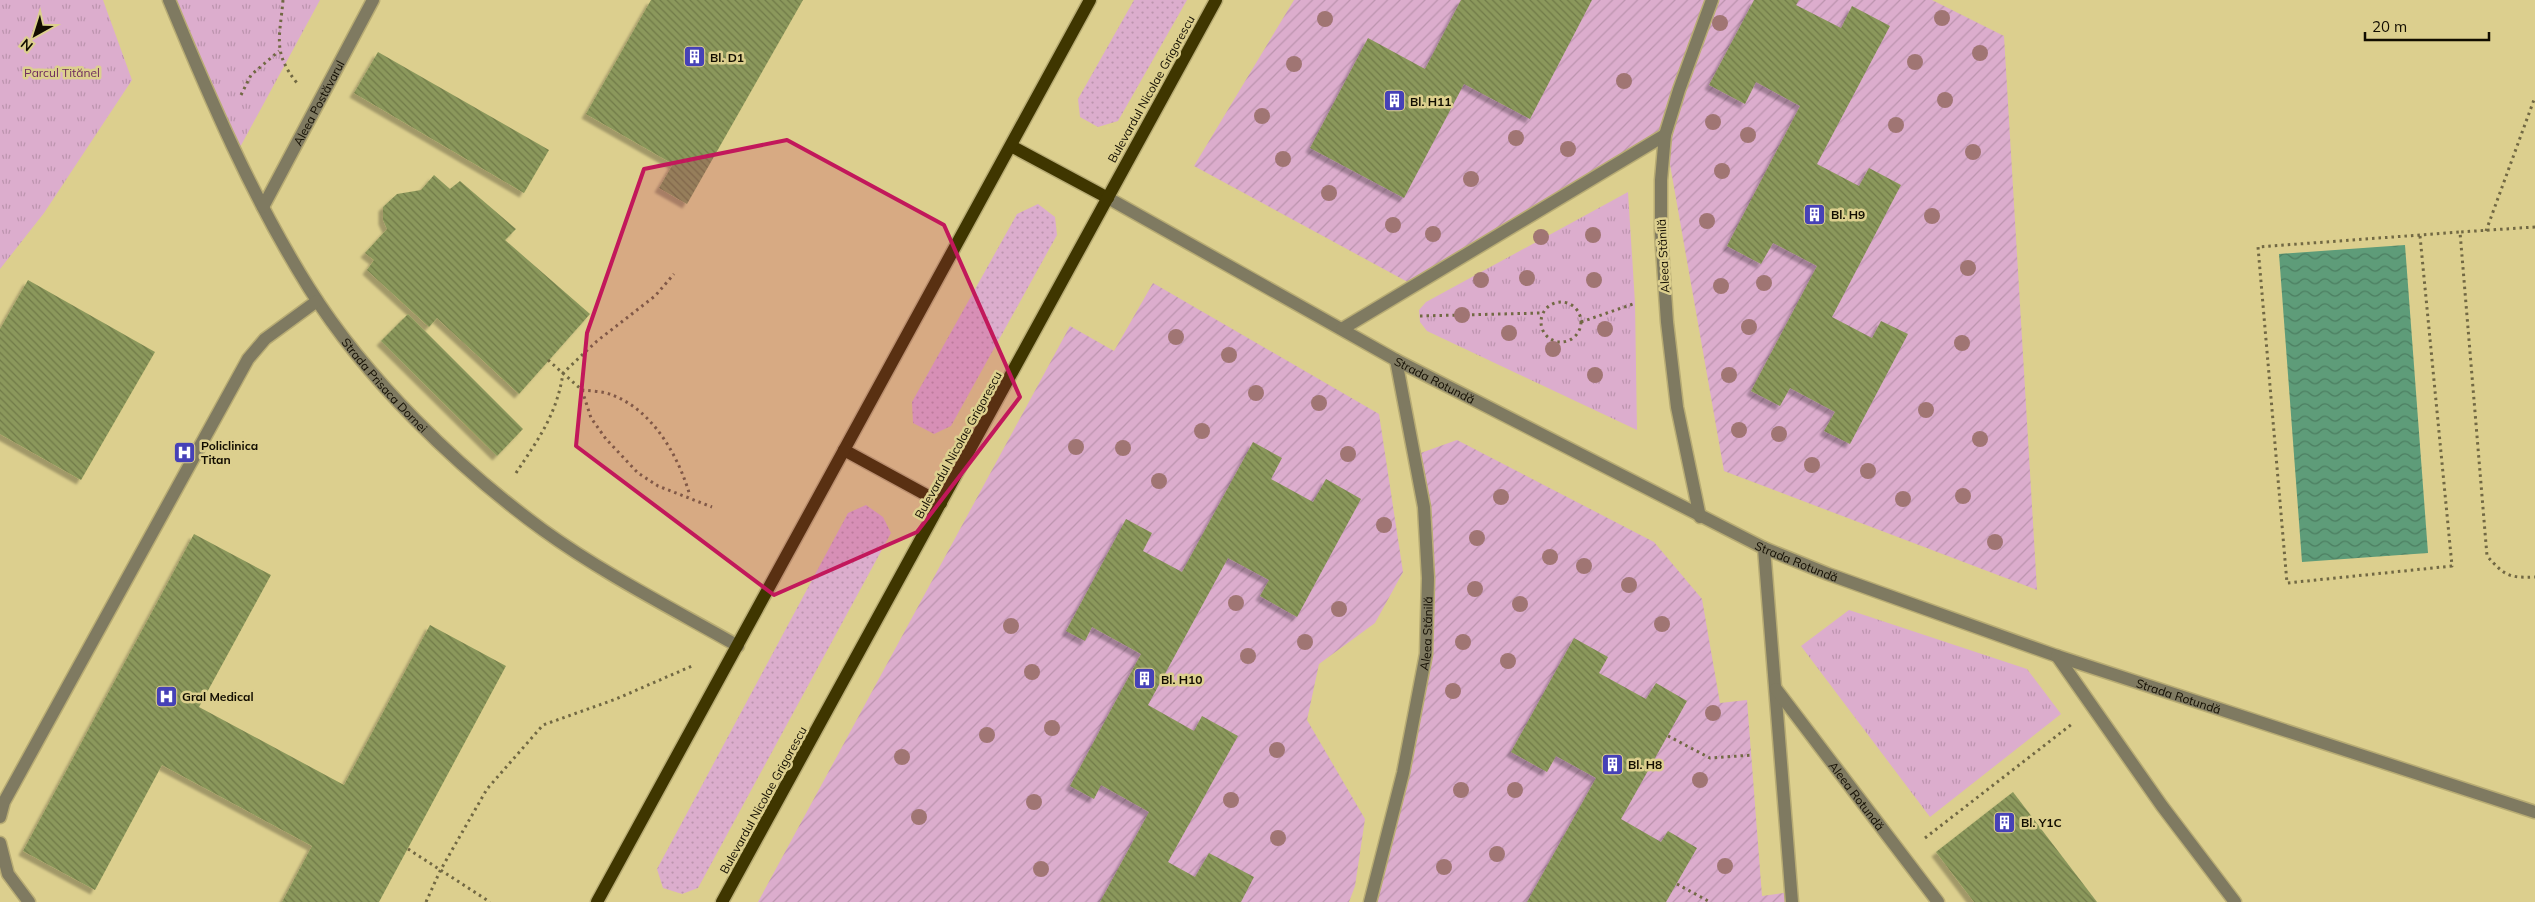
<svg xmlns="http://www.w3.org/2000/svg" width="2535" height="902" viewBox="0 0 2535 902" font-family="Mulish,sans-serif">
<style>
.grass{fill:url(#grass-dots)}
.park{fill:url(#park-tufts)}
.garden{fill:url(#garden-furrows)}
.water{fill:url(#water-waves)}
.building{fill:url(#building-back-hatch);filter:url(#shadow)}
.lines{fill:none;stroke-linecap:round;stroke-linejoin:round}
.minor-casing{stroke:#b8ac74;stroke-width:15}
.major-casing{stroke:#b8ac74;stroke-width:15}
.path{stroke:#716843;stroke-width:3;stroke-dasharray:2.5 4;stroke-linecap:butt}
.minor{stroke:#7f7a61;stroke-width:12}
.major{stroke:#3f3600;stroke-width:12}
.tree{fill:#a07573}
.marked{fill:#c2185b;fill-opacity:0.2;stroke:#c2185b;stroke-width:4;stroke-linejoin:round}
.labels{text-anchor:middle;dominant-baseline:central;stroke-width:5;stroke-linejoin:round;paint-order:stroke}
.poi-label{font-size:12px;font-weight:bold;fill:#120d00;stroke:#dccf8e;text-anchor:start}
.park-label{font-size:12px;fill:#6e2c5d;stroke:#dccf8e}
.street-label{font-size:12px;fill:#120d00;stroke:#dccf8e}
</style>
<defs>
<pattern id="grass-dots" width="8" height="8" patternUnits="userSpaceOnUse" patternTransform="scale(1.25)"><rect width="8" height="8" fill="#dcadcd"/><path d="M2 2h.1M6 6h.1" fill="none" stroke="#bc94ae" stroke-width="1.8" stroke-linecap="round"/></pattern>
<pattern id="park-tufts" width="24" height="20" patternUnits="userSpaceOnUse" patternTransform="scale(1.25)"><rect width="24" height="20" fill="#dcadcd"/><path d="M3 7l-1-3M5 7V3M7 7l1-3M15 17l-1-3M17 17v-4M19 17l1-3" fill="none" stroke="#bc94ae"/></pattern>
<pattern id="garden-furrows" width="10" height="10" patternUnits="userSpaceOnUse" patternTransform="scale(1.25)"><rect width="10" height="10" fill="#dcadcd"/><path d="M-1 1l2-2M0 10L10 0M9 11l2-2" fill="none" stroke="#bc94ae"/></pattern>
<pattern id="water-waves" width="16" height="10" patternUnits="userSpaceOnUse" patternTransform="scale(1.25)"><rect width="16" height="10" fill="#5e9c79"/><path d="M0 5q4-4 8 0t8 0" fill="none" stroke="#4c7e61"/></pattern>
<pattern id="building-back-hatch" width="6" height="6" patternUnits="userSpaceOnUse" patternTransform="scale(1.25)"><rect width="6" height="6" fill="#8b985b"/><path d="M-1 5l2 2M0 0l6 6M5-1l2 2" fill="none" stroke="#707a49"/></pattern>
<filter id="shadow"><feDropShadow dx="-4.5" dy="4.5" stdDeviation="1" flood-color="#0004"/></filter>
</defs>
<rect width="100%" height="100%" fill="#dccf8e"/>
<g class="grass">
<path d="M1134,0H1187L1118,121L1098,127L1080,117L1078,99Z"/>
<path d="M1038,204L1055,217L1057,235L951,426L934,434L913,423L912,402L1017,214Z"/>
<path d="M866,505L883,517L891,533L698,888L682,894L663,888L657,869L848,513Z"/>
</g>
<g class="park">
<path d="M0,0H103L132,80L44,213L0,269Z"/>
<path d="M171,0H320L239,149Z"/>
<path d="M1628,192L1635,303L1637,430L1427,331L1420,322L1419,310L1426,302Z"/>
<path d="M1849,610L2027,669L2061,714L1930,817L1801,646Z"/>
</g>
<g class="garden">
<path d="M1294,0H1932L2004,36L2037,590L1724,471L1665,136L1415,286L1194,166Z"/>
<path d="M1153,283L1379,414L1403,572L1375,623L1319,664L1307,720L1365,819L1355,886L1349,902H758L1070,326L1114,351Z"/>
<path d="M1457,440L1654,542L1702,599L1720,703L1747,700L1762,896L1791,892L1792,902H1368L1416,712L1428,578L1415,455Z"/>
</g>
<path class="water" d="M2405,245L2428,553L2302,562L2279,254Z"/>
<g class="building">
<path d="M651,0H803L687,204L659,188L673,164L586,114Z"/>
<path d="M1461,0H1592L1530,119L1464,84L1404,198L1310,148L1368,38L1425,69Z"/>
<path d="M1754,0H1799L1796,5L1841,28L1852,6L1890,26L1817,164L1859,186L1869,168L1901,185L1832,317L1872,338L1881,321L1908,334L1850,444L1824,431L1835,412L1790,388L1780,406L1751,391L1817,266L1773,243L1761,264L1727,246L1800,106L1756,82L1745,104L1709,85Z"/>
<path d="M378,52L549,150L524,193L354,93Z"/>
<path d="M434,175L450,189L460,181L516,229L505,240L590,314L519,394L437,318L429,327L367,270L374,260L365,253L387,229L383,220V207L397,194L421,190Z"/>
<path d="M28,280L155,352L81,480L0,434V329Z"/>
<path d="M408,314L523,429L497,456L381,341Z"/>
<path d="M1253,442L1282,458L1271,479L1313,502L1326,479L1361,499L1297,617L1260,596L1269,580L1228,558L1148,705L1194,731L1202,716L1238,736L1168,862L1195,877L1209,853L1254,877L1241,902H1100L1149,812L1101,785L1094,799L1070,786L1141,654L1092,627L1085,641L1066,631L1126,519L1152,533L1143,551L1182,572Z"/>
<path d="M194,534L271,575L199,707L344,785L430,625L506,666L379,902H282L312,846L162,765L95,890L23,851Z"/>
<path d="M1574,638L1608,657L1599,673L1646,699L1656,683L1687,701L1621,819L1661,842L1668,831L1697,848L1666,902H1527L1596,778L1556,756L1547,772L1511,752Z"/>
<path d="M2013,792L2097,902H1974L1936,852Z"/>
</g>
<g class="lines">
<defs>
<g id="minor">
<path id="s1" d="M169,0C210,99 252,197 309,288C366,379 457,467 543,530C604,574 673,609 738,646"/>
<path id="s2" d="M1108,198L1396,360L1764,548L1828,574L2057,656L2535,812"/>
<path id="s3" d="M263,207L373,0"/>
<path d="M1342,329L1665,135"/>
<path d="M1700,517L1677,407L1667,322L1661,233V180L1665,135L1679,90L1712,0"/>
<path d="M1764,548L1792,902"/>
<path d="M2057,656L2162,806L2235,902"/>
<path id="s4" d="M1776,689L1938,902"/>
<path d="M0,817L4,802L248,359L265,339L317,301"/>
<path d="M0,843L8,874L29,902"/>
<path id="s5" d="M1370,902L1403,773L1426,654L1428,578L1424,507L1396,360"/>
</g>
<g id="major">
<path d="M1011,146L1108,198"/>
<path d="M844,450L941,503"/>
<path d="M597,902L1090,0"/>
<path d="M722,902L1216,0"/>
</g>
</defs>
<use href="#minor" class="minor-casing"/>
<use href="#major" class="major-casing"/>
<g class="path">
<path d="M283,0C280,37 272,52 297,83"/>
<path d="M241,95L251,75L279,51"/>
<path d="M2535,227L2460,232L2487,556C2505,576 2509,578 2535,577"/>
<path d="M2486,231L2535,97"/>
<path d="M2420,236L2452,566L2287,583L2258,247L2460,232"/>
<circle cx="1561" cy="322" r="20"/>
<path d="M1420,316L1542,313"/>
<path d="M1581,322L1636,303"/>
<path d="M548,360L582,390L591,418L606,439L638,473L658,486L712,507"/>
<path d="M582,390C591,391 603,391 612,395C653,410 679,457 690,496"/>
<path d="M516,473C539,438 557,414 563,373L597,341L655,296L674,274"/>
<path d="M1668,736L1710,758L1753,755"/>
<path d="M1925,838L2072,724"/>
<path d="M408,849L490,902"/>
<path d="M1677,884L1710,902"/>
<path d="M426,902L440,871L487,789L543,725L616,699L692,666"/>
</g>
<use href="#minor" class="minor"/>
<use href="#major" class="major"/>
</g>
<g class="tree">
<circle cx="1942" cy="18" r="8"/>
<circle cx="1325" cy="19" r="8"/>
<circle cx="1720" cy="23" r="8"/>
<circle cx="1980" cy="53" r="8"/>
<circle cx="1915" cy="62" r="8"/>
<circle cx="1294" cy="64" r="8"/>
<circle cx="1624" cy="81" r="8"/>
<circle cx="1945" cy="100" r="8"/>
<circle cx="1262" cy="116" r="8"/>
<circle cx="1713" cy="122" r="8"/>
<circle cx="1896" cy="125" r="8"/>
<circle cx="1748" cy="135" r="8"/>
<circle cx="1516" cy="138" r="8"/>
<circle cx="1568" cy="149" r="8"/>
<circle cx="1973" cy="152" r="8"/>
<circle cx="1283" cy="159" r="8"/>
<circle cx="1722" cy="171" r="8"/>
<circle cx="1471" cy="179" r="8"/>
<circle cx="1329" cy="193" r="8"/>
<circle cx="1932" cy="216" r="8"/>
<circle cx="1707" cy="221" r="8"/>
<circle cx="1393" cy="225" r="8"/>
<circle cx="1433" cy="234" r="8"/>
<circle cx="1593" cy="235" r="8"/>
<circle cx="1541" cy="237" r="8"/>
<circle cx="1968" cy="268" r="8"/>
<circle cx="1527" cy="278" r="8"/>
<circle cx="1481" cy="280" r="8"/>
<circle cx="1594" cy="280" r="8"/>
<circle cx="1764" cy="283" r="8"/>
<circle cx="1721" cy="286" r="8"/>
<circle cx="1462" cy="315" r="8"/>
<circle cx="1749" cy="327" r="8"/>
<circle cx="1605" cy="329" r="8"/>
<circle cx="1509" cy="333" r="8"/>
<circle cx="1176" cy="337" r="8"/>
<circle cx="1962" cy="343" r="8"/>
<circle cx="1553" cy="349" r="8"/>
<circle cx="1229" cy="355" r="8"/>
<circle cx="1595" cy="375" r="8"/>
<circle cx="1729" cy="375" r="8"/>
<circle cx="1256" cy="393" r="8"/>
<circle cx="1319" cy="403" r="8"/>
<circle cx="1926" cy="410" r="8"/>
<circle cx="1739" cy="430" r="8"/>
<circle cx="1202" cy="431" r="8"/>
<circle cx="1779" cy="434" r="8"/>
<circle cx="1980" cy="439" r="8"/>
<circle cx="1076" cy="447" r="8"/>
<circle cx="1123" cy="448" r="8"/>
<circle cx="1348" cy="454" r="8"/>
<circle cx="1812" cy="465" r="8"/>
<circle cx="1868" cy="471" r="8"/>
<circle cx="1159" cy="481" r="8"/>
<circle cx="1963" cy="496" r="8"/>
<circle cx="1501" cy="497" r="8"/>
<circle cx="1903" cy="499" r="8"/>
<circle cx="1384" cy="525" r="8"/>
<circle cx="1477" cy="538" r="8"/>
<circle cx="1995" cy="542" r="8"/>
<circle cx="1550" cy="557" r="8"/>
<circle cx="1584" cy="566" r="8"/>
<circle cx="1629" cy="585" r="8"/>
<circle cx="1475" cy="589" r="8"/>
<circle cx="1236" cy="603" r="8"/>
<circle cx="1520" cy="604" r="8"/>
<circle cx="1339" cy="609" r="8"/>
<circle cx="1662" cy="624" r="8"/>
<circle cx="1011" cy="626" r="8"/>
<circle cx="1305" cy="642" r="8"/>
<circle cx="1463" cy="642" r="8"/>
<circle cx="1248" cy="656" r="8"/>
<circle cx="1508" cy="661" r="8"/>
<circle cx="1032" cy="672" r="8"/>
<circle cx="1453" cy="691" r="8"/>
<circle cx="1713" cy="713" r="8"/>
<circle cx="1052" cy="728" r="8"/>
<circle cx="987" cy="735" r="8"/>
<circle cx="1277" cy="750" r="8"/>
<circle cx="902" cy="757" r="8"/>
<circle cx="1700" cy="780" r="8"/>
<circle cx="1461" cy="790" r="8"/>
<circle cx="1515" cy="790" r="8"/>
<circle cx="1231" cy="800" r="8"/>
<circle cx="1034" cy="802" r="8"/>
<circle cx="919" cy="817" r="8"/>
<circle cx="1278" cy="838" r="8"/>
<circle cx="1497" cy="854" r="8"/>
<circle cx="1725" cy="866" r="8"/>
<circle cx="1444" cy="867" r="8"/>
<circle cx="1041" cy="869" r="8"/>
</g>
<path class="marked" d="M787,140L944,225L1020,397L917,532L774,595L576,446L587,333L644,169Z"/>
<defs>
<symbol id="building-square" viewBox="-11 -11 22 22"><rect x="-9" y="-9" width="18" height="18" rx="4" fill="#4641b7" stroke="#dccf8e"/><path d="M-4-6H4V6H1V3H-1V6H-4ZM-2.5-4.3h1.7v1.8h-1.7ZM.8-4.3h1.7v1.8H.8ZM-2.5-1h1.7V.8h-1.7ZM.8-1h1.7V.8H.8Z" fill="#fff"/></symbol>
<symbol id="hospital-square" viewBox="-11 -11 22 22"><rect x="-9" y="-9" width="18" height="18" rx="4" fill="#4641b7" stroke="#dccf8e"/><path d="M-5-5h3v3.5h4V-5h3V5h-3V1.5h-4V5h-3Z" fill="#fff"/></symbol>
</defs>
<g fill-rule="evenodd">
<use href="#building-square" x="682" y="44" width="25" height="25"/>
<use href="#building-square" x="1382" y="88" width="25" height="25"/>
<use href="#building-square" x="1802" y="202" width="25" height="25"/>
<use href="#hospital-square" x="172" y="440" width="25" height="25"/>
<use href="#building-square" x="1132" y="666" width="25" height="25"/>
<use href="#hospital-square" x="154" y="684" width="25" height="25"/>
<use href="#building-square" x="1600" y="752" width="25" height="25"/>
<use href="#building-square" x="1992" y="810" width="25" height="25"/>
</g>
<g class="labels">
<g class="poi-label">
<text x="710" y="57">Bl. D1</text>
<text x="1410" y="101">Bl. H11</text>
<text x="1831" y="214">Bl. H9</text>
<text x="201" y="445">Policlinica<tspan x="201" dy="14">Titan</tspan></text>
<text x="1161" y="679">Bl. H10</text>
<text x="182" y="696">Gral Medical</text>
<text x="1628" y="764">Bl. H8</text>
<text x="2021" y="822">Bl. Y1C</text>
</g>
<g class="park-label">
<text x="62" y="72">Parcul Titănel</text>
</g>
<g class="street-label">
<text transform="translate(1151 89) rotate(-61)">Bulevardul Nicolae Grigorescu</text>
<text stroke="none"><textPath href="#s3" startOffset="118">Aleea Postăvarul</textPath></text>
<text transform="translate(1663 256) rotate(-93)">Aleea Stănilă</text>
<text stroke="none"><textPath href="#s2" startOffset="374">Strada Rotundă</textPath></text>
<text stroke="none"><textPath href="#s1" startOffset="444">Strada Prisaca Dornei</textPath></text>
<text transform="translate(958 445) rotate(-61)">Bulevardul Nicolae Grigorescu</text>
<text stroke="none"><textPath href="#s2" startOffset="779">Strada Rotundă</textPath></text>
<text stroke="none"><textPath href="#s5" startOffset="275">Aleea Stănilă</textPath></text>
<text stroke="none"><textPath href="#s2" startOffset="1184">Strada Rotundă</textPath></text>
<text stroke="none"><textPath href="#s4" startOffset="134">Aleea Rotundă</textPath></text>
<text transform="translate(763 800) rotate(-61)">Bulevardul Nicolae Grigorescu</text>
</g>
</g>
<g transform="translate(35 35) rotate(219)" stroke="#dccf8e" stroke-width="4" paint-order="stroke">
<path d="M0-4L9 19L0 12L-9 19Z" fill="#120d00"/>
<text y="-8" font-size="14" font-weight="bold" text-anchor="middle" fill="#120d00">N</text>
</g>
<path d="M2365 32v8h124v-8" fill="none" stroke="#120d00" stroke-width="2.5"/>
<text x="2372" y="32" font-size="15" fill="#120d00" stroke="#dccf8e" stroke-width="4" paint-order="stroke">20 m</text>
</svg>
